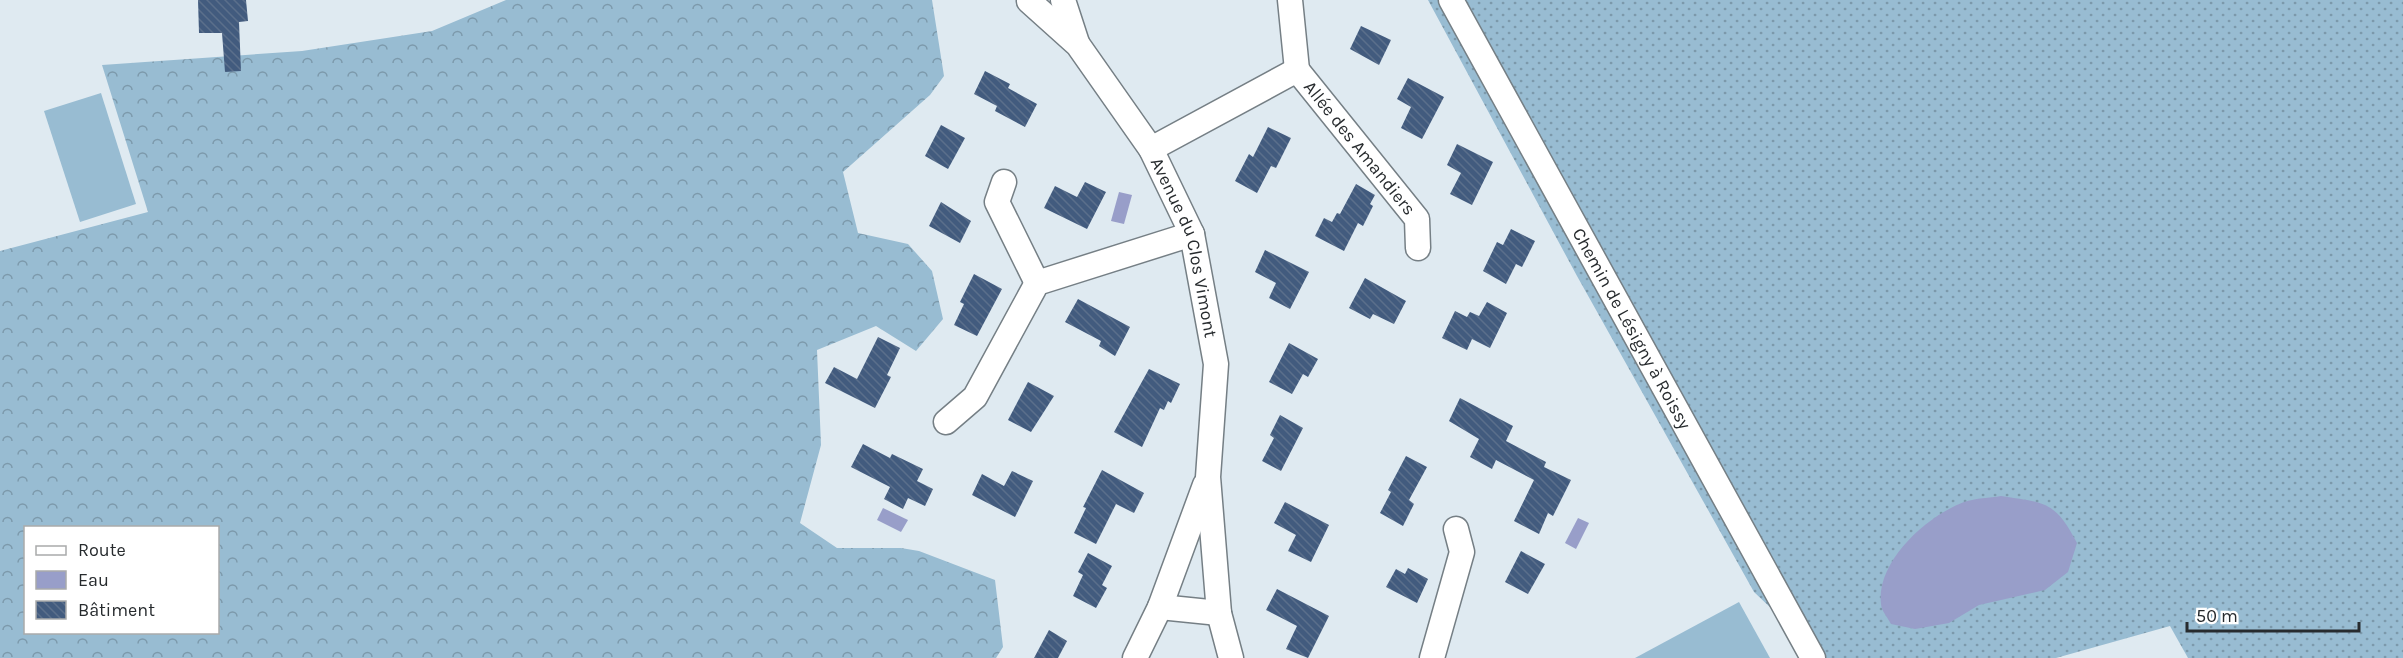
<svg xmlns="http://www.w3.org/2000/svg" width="2403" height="658" viewBox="0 0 2403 658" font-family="Karla,sans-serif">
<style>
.grass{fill:url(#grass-dots)}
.forest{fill:url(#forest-crowns);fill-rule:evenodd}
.garden{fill:#98bcd2}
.water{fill:#989ec9}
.building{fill:url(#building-back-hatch)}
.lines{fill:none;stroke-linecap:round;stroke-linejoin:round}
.minor-casing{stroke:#757f85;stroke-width:27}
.minor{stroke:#fff;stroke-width:24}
.labels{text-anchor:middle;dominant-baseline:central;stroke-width:6;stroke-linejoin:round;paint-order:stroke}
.street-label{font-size:18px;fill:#272b2e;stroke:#fff}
</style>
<defs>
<pattern id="grass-dots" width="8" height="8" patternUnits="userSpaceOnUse" patternTransform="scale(1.5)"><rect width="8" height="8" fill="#98bcd2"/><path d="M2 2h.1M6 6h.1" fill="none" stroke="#7c99ab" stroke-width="1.8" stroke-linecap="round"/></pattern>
<pattern id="forest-crowns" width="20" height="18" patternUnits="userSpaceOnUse" patternTransform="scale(1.5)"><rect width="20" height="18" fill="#98bcd2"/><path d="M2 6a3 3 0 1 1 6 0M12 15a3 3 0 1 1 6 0" fill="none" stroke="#7c99ab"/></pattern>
<pattern id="building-back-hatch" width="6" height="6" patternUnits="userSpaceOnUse" patternTransform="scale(1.5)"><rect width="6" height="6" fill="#425b7e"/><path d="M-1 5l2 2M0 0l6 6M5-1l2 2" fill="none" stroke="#5b6f8b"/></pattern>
</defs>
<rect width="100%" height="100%" fill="#dfeaf1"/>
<path class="grass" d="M1428,0H2403V658H2188L2170,626L2056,658H1823L1754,592L1577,276Z"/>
<path class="forest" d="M506,0H932L944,76L930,95L843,172L858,233L908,244L932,271L943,319L916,351L876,326L817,350L821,445L800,523L837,548H901L919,551L995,580L1003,647L996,658H0V251L148,212L102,65L302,51L432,31ZM26,528H218V632H26Z"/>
<g class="garden">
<path d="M101,93L136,204L80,222L44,111Z"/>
<path d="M1739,602L1770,658H1635Z"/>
</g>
<g class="water">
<path d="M1119,192L1132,195L1124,224L1111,221Z"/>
<path d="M2001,496C2046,503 2055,501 2077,543L2068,572L2045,590L1979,605L1949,623L1915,629L1891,624C1888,618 1881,610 1881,604C1876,561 1927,516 1964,502C1976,498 1990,498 2001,496Z"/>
<path d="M883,508L908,520L901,532L877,520Z"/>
<path d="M1578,518L1589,523L1576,549L1565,543Z"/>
</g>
<g class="building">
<path d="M198,0H246L248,21L239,22L241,71L225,72L222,33H199Z"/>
<path d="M1361,26L1391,40L1379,65L1350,49Z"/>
<path d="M985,71L1010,84L1008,88L1037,104L1025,127L995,111L997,106L974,94Z"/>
<path d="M1408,78L1444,97L1422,139L1401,128L1411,107L1397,99Z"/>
<path d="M941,125L965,138L948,169L925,156Z"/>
<path d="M1268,127L1291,138L1276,168L1271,166L1257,193L1235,181L1249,154L1253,157Z"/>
<path d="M1457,144L1493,162L1472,205L1450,194L1461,173L1447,165Z"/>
<path d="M1085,182L1106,192L1087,229L1044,208L1055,186L1077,197Z"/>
<path d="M1356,184L1375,195L1370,204L1373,206L1363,226L1358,223L1344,251L1315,236L1324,218L1332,222L1337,213L1340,214Z"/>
<path d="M941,202L971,221L960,243L929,226Z"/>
<path d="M1511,229L1535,241L1522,267L1516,264L1506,284L1483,271L1497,242L1503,245Z"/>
<path d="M1265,250L1309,272L1290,309L1269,298L1276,283L1255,272Z"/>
<path d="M974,274L1002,289L977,336L954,325L964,304L960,302Z"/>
<path d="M1365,278L1406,301L1394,324L1373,314L1370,319L1349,308Z"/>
<path d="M1078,299L1130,327L1115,356L1099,346L1101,341L1065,322Z"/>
<path d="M1487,302L1507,313L1490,348L1472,339L1467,350L1442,338L1455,311L1467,317L1470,312L1479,316Z"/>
<path d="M878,337L900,348L887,375L891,377L875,408L825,383L834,367L857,379Z"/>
<path d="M1289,343L1318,359L1308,377L1303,374L1292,394L1269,382Z"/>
<path d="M1149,369L1180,384L1171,403L1168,401L1164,410L1160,408L1142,447L1114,432Z"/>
<path d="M1028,382L1054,396L1031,432L1008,420Z"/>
<path d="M1460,398L1513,426L1506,441L1546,462L1544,467L1571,480L1553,516L1548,513L1539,534L1514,521L1534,480L1496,460L1492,469L1470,457L1479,439L1449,421Z"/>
<path d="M1280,415L1303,428L1281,471L1262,461L1274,438L1270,435Z"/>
<path d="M863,444L890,458L892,454L923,469L917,481L933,489L925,506L908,498L903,509L884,499L890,487L851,467Z"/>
<path d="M1406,456L1427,467L1409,500L1414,504L1403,526L1380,513L1391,492L1388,490Z"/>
<path d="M1102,470L1144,493L1134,513L1116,504L1096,544L1074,533L1086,508L1083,507Z"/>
<path d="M1012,471L1033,481L1015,517L972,495L982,474L1004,486Z"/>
<path d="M1285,502L1329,525L1311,562L1288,551L1296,535L1274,523Z"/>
<path d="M1521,551L1545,564L1528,594L1505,582Z"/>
<path d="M1088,553L1112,566L1102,585L1107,588L1096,608L1073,596L1083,575L1078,572Z"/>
<path d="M1408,568L1428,579L1417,603L1386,587L1396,569L1405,574Z"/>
<path d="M1277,589L1329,616L1308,658L1286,649L1297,626L1266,610Z"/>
<path d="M1049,630L1067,641L1058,658H1034Z"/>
</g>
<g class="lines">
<defs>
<g id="minor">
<path d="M1063,0L1077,43"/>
<path d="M1290,0L1297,70"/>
<path id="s1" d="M1451,0L1813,658"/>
<path id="s2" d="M1029,1L1078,45L1151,149L1192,234L1216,364L1208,477L1219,613L1231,658"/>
<path id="s3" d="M1151,149L1297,70L1417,219L1418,248"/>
<path d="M1004,182L997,202L1037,283"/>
<path d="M946,422L975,397L1037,283L1192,234"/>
<path d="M1160,607L1219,613"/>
<path d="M1135,658L1160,607L1205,485"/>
<path d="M1432,658L1462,552L1456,529"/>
</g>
</defs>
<use href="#minor" class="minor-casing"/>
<use href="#minor" class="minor"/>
</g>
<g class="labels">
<g class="street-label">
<text stroke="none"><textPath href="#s3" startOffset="266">Allée des Amandiers</textPath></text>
<text stroke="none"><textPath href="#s2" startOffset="298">Avenue du Clos Vimont</textPath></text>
<text stroke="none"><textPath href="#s1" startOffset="375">Chemin de Lésigny à Roissy</textPath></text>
</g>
</g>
<rect x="24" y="526" width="195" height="108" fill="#ffffff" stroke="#a9aaab" stroke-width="1.5"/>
<rect x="36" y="546" width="30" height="9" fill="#ffffff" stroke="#a9aaab" stroke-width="1.5"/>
<text x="78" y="556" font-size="18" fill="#272b2e">Route</text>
<rect x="36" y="571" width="30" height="18" fill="#989ec9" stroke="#a9aaab" stroke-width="1.5"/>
<text x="78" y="586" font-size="18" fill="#272b2e">Eau</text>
<rect x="36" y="601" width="30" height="18" fill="url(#building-back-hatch)" stroke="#a9aaab" stroke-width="1.5"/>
<text x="78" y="616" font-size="18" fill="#272b2e">Bâtiment</text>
<path d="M2187 622v9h172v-9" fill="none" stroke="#272b2e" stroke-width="3"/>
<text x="2196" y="622" font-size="18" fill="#272b2e" stroke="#ffffff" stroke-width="4.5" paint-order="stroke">50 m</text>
</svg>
